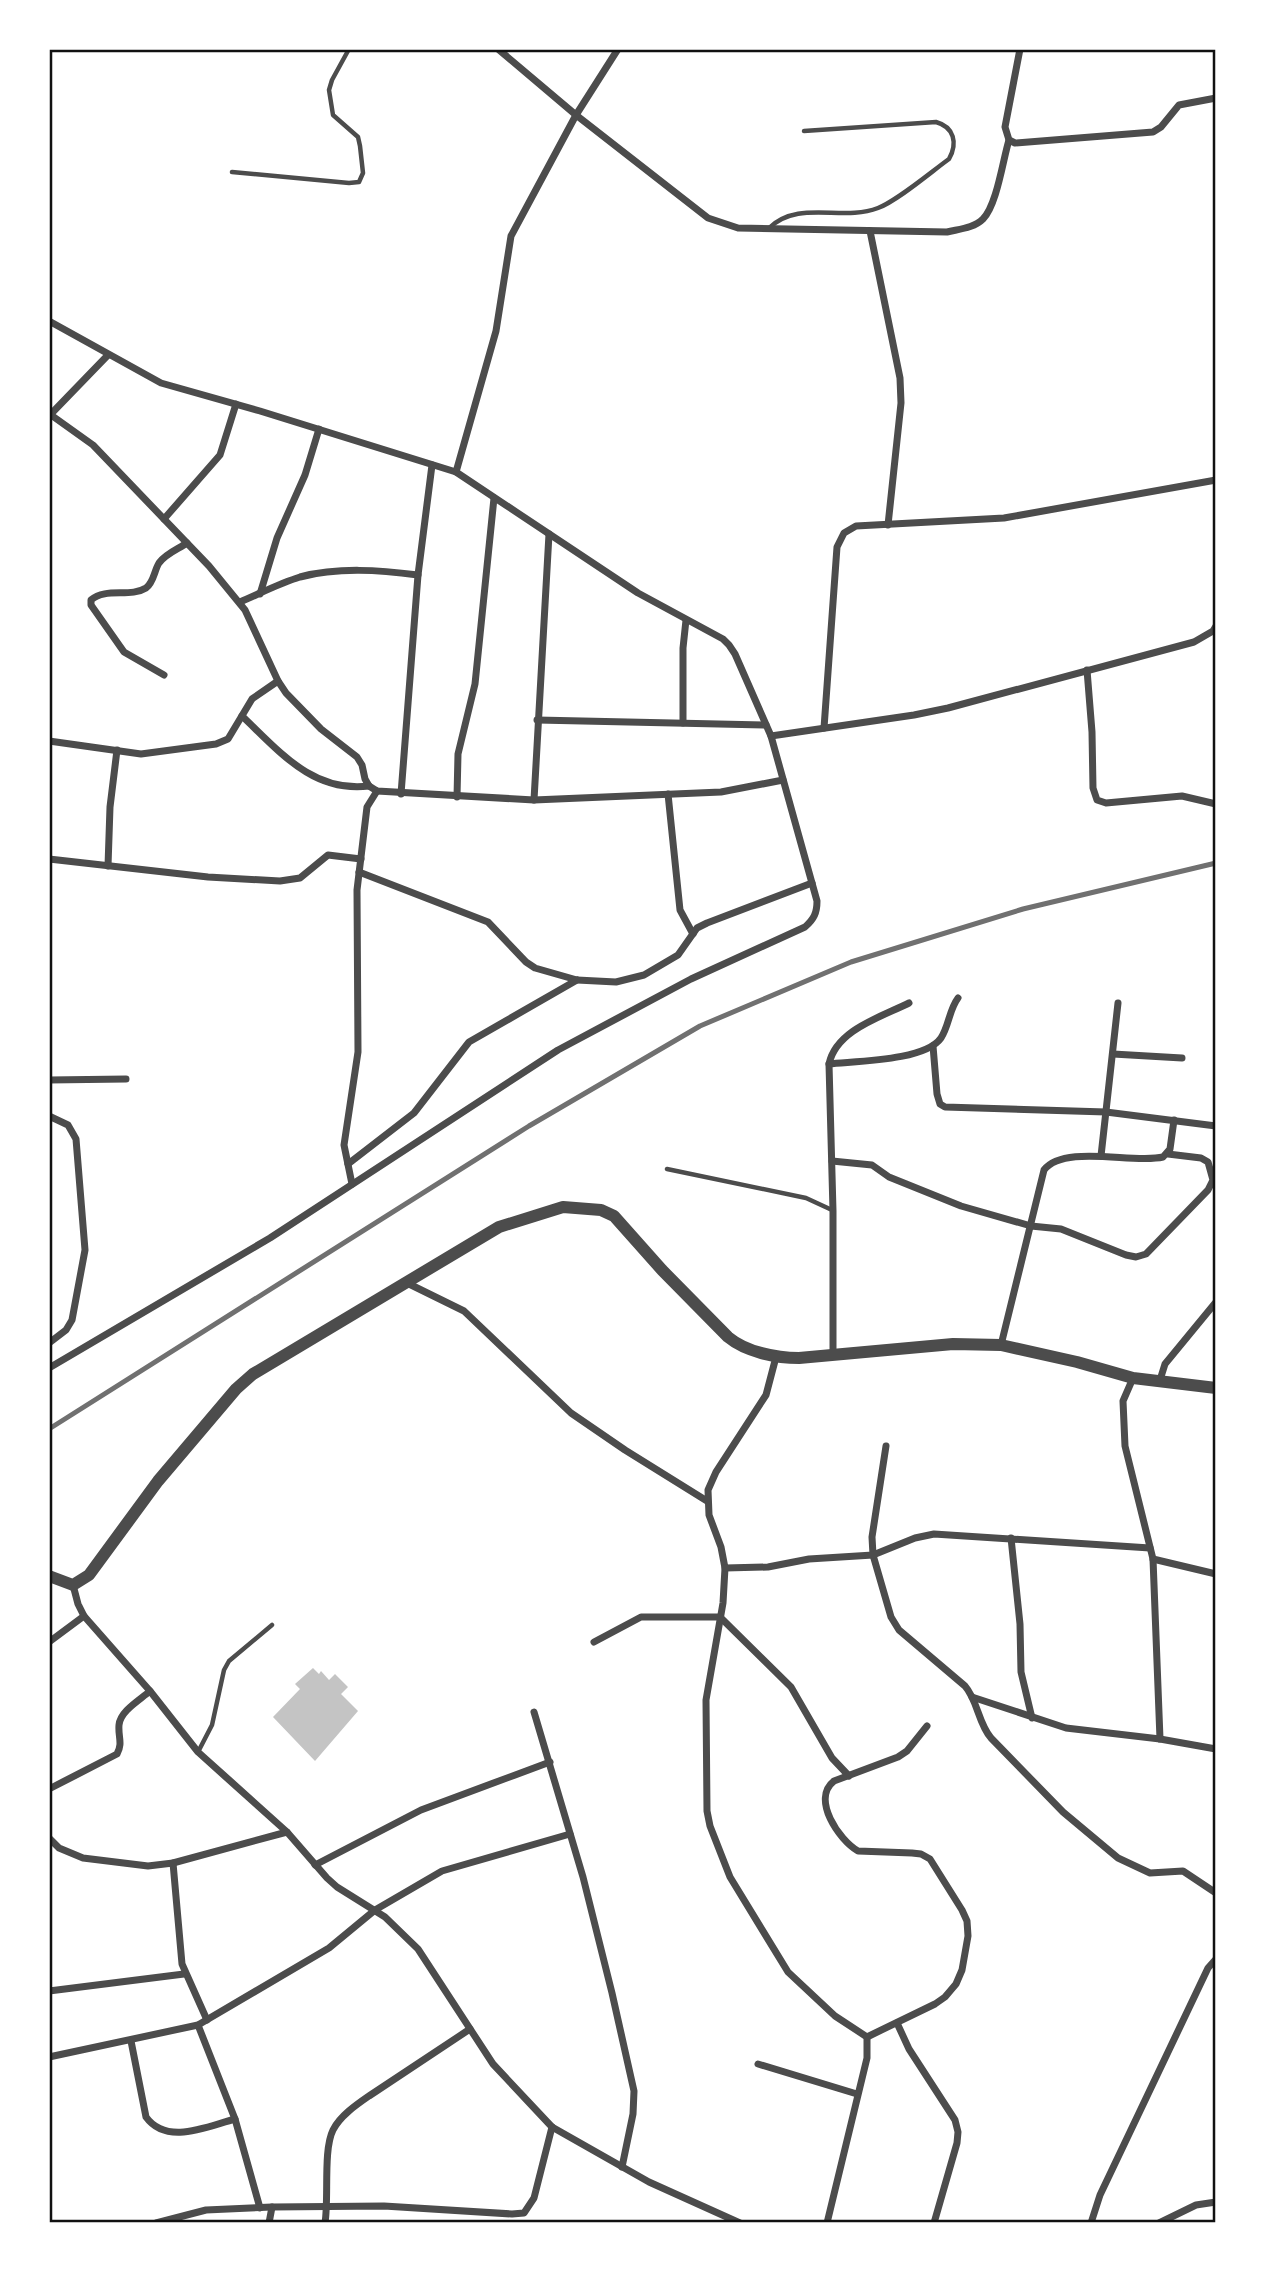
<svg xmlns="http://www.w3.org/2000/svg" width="1265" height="2272" viewBox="0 0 1265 2272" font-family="'Roboto Serif',serif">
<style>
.building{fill:#c4c4c4}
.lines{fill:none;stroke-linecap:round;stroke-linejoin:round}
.service{stroke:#4c4c4c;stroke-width:4.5}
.minor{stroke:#4c4c4c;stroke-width:7}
.tertiary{stroke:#4c4c4c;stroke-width:12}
.rail{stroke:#707070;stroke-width:5}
.neatline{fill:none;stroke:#111;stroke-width:2.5}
</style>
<rect width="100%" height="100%" fill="#fff"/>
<path class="building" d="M313,1668L319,1674L321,1671L329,1680L335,1674L348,1687L341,1694L358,1711L315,1761L273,1717L300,1689L295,1684Z"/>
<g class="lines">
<g class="service">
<path d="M232,172L349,183L359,182L363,173L360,146L358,137L333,115L329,90L332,80L349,49"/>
<path d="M769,228C799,199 842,222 878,208C897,201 931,172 949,159C958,143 954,127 936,122L804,131"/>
<path d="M667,1169L806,1198L832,1210"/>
<path d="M198,1752L212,1725L224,1670L229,1661L272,1625"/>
</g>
<g class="minor">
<path d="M498,49L576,115L708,218L738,228L947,232C959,229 974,228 983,219C997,205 1003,159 1009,140"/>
<path d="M1020,49L1005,127L1009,140L1015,143L1153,132L1161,127L1179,105L1216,98"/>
<path d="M870,231L900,378L901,403L888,525"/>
<path d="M49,321L161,383L260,411L456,472L638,593L723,639L729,645L735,654L771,736L817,901C817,913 814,919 805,927L691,979L558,1050L270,1238L49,1368"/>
<path d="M51,415L93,445L209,566L245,610L278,681L286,693L321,729L357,757L362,765L365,779L369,786L377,791L534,800L721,792L783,780"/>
<path d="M49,416L108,355"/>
<path d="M456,472L496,331L511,236L576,115L618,49"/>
<path d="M164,519L220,455L236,404"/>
<path d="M260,594L277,538L305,475L319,429"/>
<path d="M240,602C259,594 280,583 300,577C338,567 380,570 418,575"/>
<path d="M1087,670L1092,732L1093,788L1097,800L1106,803L1182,796L1216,804"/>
<path d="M164,675L124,652L91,605V600C106,587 130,598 146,588C154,582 154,571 159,563C165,554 178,549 187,543"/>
<path d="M242,716C280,752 313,793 369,786"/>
<path d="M537,720L766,725"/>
<path d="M683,723V648L686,620"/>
<path d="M824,728L837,547L844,533L856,526L1004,518L1216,480"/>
<path d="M771,736L914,715L948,708L1194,642L1213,631L1216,626"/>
<path d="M49,741L141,754L216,744L228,739L252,699L278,681"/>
<path d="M401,794L418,575L432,465"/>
<path d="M668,794L680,910L693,934"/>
<path d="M457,797L458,754L475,684L494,498"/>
<path d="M534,800L549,534"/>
<path d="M49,859L208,877L280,881L300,878L328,855L361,859"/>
<path d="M108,866L110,807L117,750"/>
<path d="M359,872L488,922L526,962L535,968L577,980L616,982L644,975L678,955L697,928L707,923L812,883"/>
<path d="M933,1046L937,1094L940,1104L945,1107L1106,1112L1216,1126"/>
<path d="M1113,1054L1182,1058"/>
<path d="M829,1064C855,1061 925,1061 941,1038C949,1026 949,1010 958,998"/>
<path d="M49,1080L126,1079"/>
<path d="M49,1116L68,1125L76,1139L85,1250L72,1320L66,1330L49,1343"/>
<path d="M1101,1156L1118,1003"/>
<path d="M832,1161L872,1165L889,1177L961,1206L1031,1226L1061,1229L1126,1255L1136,1257L1146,1254L1208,1190L1213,1180L1208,1162L1201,1158L1168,1154"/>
<path d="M348,1164L414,1113L469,1042L577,980"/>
<path d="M352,1184L344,1145L358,1052L357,890L367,807L377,791"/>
<path d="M407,1283L464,1311L571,1413L625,1450L707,1501"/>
<path d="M1001,1345L1044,1170C1064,1144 1134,1164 1163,1157L1170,1149L1174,1120"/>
<path d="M833,1354V1211L829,1064C836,1030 881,1017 909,1003"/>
<path d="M776,1357L766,1395L716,1472L708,1490L709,1515L721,1547L725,1568L723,1603L706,1700L707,1811L710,1826L730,1877L788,1972L835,2016L867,2037V2058L827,2223"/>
<path d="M1133,1378L1123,1401L1125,1446L1153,1559L1160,1739"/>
<path d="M1160,1380L1165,1364L1216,1302"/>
<path d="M886,1446L872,1537L873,1555L891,1617L899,1630L965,1686C978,1701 978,1723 991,1738L1063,1812L1118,1858L1150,1873L1183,1871L1216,1893"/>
<path d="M1011,1538L1020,1624L1021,1672L1032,1718"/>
<path d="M1153,1559L1216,1574"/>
<path d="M725,1568L768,1567L809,1559L873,1555L915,1538L934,1534L1150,1548"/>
<path d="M73,1585L78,1604L84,1616L150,1691L198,1752L287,1832L327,1878L337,1887L385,1917L418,1949L493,2064L552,2127L649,2182L740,2223"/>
<path d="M49,1642L84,1616"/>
<path d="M594,1642L641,1617H720L791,1687L832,1758L849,1776"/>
<path d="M972,1697L1066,1728L1160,1739L1216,1749"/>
<path d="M534,1712L583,1877L612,1993L634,2091L633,2114L622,2167"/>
<path d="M49,1789L117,1754C123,1743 118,1737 119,1725C120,1711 140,1700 150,1691"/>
<path d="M49,1838L59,1848L83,1858L148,1866L173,1863L287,1832"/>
<path d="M173,1863L182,1964L207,2020"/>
<path d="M315,1865L421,1810L550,1762"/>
<path d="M49,1991L184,1974"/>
<path d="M897,2023L909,2049L955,2120L958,2132L957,2143L934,2223"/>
<path d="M198,2025L235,2119L260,2208"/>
<path d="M867,2037L935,2004L945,1997L956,1984L962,1970L968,1936L967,1921L962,1910L930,1859L921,1854L912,1853L858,1851C839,1840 811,1799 834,1781L898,1757L907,1751L927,1726"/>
<path d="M131,2041L146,2117C167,2146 208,2126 235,2119"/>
<path d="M49,2057L198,2025L329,1948L375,1910L442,1871L570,1834"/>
<path d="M758,2064L857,2094"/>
<path d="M156,2223L206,2210L272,2207L384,2206L512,2214L524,2213L534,2198L552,2127"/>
<path d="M269,2223L272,2207"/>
<path d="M325,2223C329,2198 323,2150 333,2130C340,2116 356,2105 369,2096L470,2029"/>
<path d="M1091,2223L1100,2195L1208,1968L1216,1959"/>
<path d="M1159,2223L1196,2205L1216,2202"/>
</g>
<path class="tertiary" d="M49,1576L73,1585L89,1575L158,1481L236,1389L253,1374L499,1227L563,1207L601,1210L614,1216L662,1270L728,1337C746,1352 776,1358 799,1358L953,1344L1001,1345L1077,1362L1133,1378L1216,1388"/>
<path class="rail" d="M49,1429L529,1126L700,1026L851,962L1023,909L1216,863"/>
</g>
<rect width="1265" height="2272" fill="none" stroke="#ffffff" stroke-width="102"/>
<rect x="51" y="51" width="1163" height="2170" class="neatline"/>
</svg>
